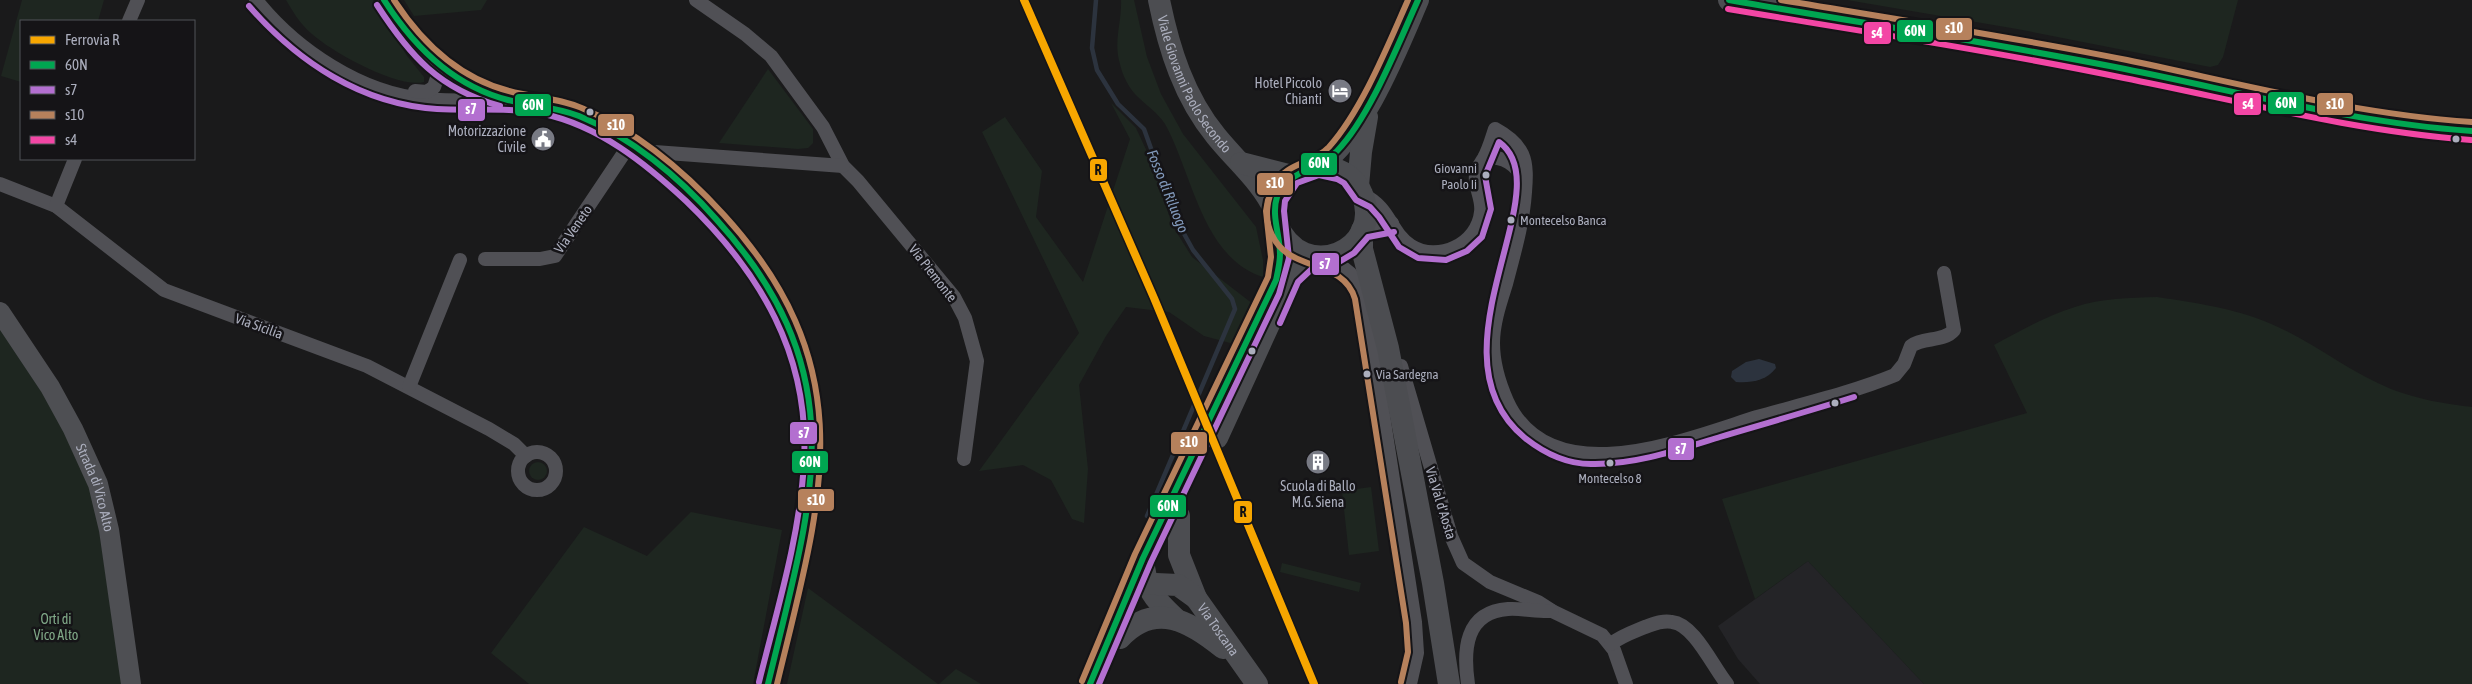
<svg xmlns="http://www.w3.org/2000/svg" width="2472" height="684" viewBox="0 0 2472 684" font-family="'Asap Condensed',sans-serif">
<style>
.built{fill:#242427}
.green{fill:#1e2620}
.water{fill:#2c333e}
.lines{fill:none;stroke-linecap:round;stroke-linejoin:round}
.stream{stroke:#2c333e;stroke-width:4.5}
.street{stroke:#505055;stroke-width:14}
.secondary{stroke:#4e4f53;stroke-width:20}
.primary{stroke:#4c4d51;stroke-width:22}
.bus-1-casing{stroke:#151417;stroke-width:10}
.bus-2-casing{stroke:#151417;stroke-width:10}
.bus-3-casing{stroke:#151417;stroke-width:10}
.bus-4-casing{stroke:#151417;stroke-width:10}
.bus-1{stroke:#00a651;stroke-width:6}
.bus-2{stroke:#b36fd0;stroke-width:6}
.bus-3{stroke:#b6815c;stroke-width:6}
.bus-4{stroke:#f346a5;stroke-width:6}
.rail-1-casing{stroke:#151417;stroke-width:11}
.rail-1{stroke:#f7a600;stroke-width:8}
.bus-dot{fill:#abaebd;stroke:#151417;stroke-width:2}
.labels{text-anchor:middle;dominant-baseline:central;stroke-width:5;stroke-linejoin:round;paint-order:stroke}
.bus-label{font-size:13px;fill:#abaebd;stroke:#151417;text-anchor:start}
.street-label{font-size:14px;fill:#abaebd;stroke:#151417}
.poi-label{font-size:14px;fill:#abaebd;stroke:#151417;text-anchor:end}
.park-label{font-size:14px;fill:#80a988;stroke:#151417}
.water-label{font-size:15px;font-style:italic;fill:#8098ba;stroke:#151417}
.line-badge{stroke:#151417;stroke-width:2}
.badge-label{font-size:14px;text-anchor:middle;font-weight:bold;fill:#fff}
.pale-badge-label{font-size:14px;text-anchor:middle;font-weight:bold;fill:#111}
</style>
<rect width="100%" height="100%" fill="#1a1a1b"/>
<path class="built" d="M1808,561L1924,684H1760L1738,659L1718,626Z"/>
<g class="green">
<path d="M22,0H104L98,21H21V82L1,76Z"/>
<path d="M286,0H373L407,56L424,77V82C398,89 332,52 312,34C301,25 293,12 286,0Z"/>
<path d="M404,0H487L481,10L414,16Z"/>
<path d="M1121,0H1134L1147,57L1161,94L1183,134L1256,227L1263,260V277C1202,258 1192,172 1165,124C1157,112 1148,107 1138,97C1130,90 1122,75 1120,64C1113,42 1122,22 1121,0Z"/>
<path d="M1847,0H2238L2223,57L2218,65L2210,67L2017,29Z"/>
<path d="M768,69L813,129V143L808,148L798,149L719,143Z"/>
<path d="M1111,103L1136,128L1156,171L1172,225L1192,257L1253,304L1234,344L1204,336L1169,312L1126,307L1106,336L1079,385L1088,469L1084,523L1072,519L1051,480L1023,465L979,471L1079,333L982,132L1005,117L1042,171L1036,217L1083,282L1130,139Z"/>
<path d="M2157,297C2198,303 2240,309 2278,327C2317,345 2351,373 2391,389C2417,399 2444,404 2472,407V684H1924L1808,561L1755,599L1722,499L2027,413L1994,345C2020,331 2046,316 2075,307C2101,298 2130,298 2157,297Z"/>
<path d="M0,328L54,409L82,464L96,510L122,684H0Z"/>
<circle cx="538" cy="471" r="9"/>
<path d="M1371,487L1379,551L1349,555L1342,491Z"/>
<path d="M691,512L782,530L753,684H529L491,653L584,527L647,556Z"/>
<path d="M1282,563L1361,583L1359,592L1280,572Z"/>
<path d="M808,588L938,684H787Z"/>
<path d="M956,669L981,684H939Z"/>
</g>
<path class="water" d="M1759,359L1775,364L1776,368C1766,381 1751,383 1736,382L1731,377L1732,371L1746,362Z"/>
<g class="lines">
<path class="stream" d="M1096,0L1092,48L1097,70L1118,104L1144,129L1177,221L1193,250L1232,299L1235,309L1147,516"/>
<g class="street">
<path d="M256,0C295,49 361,94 425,99C467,103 507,97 548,106C605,119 654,158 695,198C721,223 747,249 765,280C798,332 816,400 813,462C808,537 785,611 768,684"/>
<path d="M384,0C411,45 445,80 495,96"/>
<path d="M696,0L745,34L771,56L823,127L843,166L858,181L954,297L965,318L977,361L964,459"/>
<path d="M129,21L138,0"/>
<path d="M415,91L427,92L434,87L438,75L433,61"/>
<path d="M641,151L843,166"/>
<path d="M1485,157C1505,157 1515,163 1524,180"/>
<path d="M0,184L56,206L164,290L367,366L489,429L514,444L526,456"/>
<path d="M1362,194C1392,209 1388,230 1411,246C1438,263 1478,244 1481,212C1483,199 1474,187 1476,175C1477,168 1481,163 1484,158C1489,149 1492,138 1495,129C1506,135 1517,143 1522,154C1527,165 1526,180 1525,192C1523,223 1514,253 1506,284C1500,303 1493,323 1493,343C1493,363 1499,383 1507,401C1550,496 1686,439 1757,417C1803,404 1851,393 1895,375L1904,364L1911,346C1923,337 1944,342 1954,330L1944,273"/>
<path d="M56,206L75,159"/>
<path d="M1363,229L1392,223"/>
<path d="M1323,257C1353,270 1360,280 1367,311L1415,622L1417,653L1410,684"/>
<path d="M485,259H540L555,256L630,144"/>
<path d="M1401,366L1451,536L1463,563L1490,582L1538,602L1552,611L1602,635L1614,650L1626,684"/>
<path d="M409,387L460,260"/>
<circle cx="537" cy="471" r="19"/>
<path d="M1611,644C1621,636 1633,632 1645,627C1654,624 1662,620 1672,622C1694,624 1713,667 1727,684"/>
<path d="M1468,684C1463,650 1465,612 1508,609C1523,608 1537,612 1552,611"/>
</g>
<path class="secondary" id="s1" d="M0,312L50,387L73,429L98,484L109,530L131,684"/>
<g class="primary">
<path id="s2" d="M1159,0C1169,49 1184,97 1216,136C1237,162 1261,181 1275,211"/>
<path d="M1729,0C1861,23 1994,43 2125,69C2240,92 2354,126 2472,131"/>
<path d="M1241,163L1292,176"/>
<path d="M1319,166C1364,134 1396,51 1418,0"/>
<path d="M1358,186L1361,152L1367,117"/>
<path d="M1362,230V249L1388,348L1433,583L1449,684"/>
<path d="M1217,438L1287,285L1297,270L1312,256"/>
<path id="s3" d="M1179,516V555L1196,598L1257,684"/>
<path d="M1143,558C1146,592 1153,597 1177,620"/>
<path d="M1134,583L1178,585L1196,598"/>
<path d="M1120,638C1155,600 1191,622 1223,648"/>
<path d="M1090,684L1143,558L1276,280C1278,270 1281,260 1280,250C1279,223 1269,201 1290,179C1300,168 1318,164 1332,168C1346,172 1357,181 1362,194C1385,250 1303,286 1277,224"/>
</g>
<defs>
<g id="bus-1">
<path d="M384,0C414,47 453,86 508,100C532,106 556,107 579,116C631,137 679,177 716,219C858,375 812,501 768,684"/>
<path d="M1729,0C1861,23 1994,43 2125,69C2241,92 2354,123 2472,131"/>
<path d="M1090,684L1143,558L1276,280C1278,271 1280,263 1280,254C1280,235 1271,215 1277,197C1287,171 1319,169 1337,151C1370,117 1398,44 1418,0"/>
</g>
<g id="bus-2">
<path d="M377,5C410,56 439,89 500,106"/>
<path d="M249,6C298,62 361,104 437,109C472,111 508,107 544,114C599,126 645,163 686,201C760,272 810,355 804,462C800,536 777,610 759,682"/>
<path d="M1280,323L1298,282L1316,265L1339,262L1354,253L1368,237L1394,232"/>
<path d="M1099,684L1151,562L1279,294L1289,258L1284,211L1285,201L1297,183L1319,175L1337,179L1344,183L1356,200L1370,207L1379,217L1399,247L1418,258L1446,260L1467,251L1482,237L1491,209L1485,176L1499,142C1564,188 1423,354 1525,438C1544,453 1567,464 1591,464C1635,465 1678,450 1720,437C1764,424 1809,411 1854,397"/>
</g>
<g id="bus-3">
<path d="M394,0C422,43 459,78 509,91C534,98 560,98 584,109C638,132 685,172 724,215C866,371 821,501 777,684"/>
<path d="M1781,0C1896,19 2012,37 2127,60C2242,84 2354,114 2472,122"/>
<path d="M1082,681L1135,554L1268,277L1271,257L1266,211L1268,200"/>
<path d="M1401,682L1408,652L1406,623L1355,299C1343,258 1289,273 1272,235C1264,219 1266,200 1275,184C1287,162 1313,164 1329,147C1362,110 1388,45 1408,0"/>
</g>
<path id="bus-4" d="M1728,9C1860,31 1993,51 2124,78C2240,101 2353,131 2471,140"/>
</defs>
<use href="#bus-1" class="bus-1-casing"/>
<use href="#bus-2" class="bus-2-casing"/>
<use href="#bus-3" class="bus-3-casing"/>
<use href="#bus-4" class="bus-4-casing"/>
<use href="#bus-1" class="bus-1"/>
<use href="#bus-2" class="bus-2"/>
<use href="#bus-3" class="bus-3"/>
<use href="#bus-4" class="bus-4"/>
<defs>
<path id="rail-1" d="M1024,0L1154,298L1314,684"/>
</defs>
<use href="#rail-1" class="rail-1-casing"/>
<use href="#rail-1" class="rail-1"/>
</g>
<defs>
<symbol id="hotel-disc" viewBox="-11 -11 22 22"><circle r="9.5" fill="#787a84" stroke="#151417"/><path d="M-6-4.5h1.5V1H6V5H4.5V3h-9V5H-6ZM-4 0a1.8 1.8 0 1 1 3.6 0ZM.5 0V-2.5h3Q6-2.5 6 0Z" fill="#fff"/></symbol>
<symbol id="civic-disc" viewBox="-11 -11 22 22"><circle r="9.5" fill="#787a84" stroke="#151417"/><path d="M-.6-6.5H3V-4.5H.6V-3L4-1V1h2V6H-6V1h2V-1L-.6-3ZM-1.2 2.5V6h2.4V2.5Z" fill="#fff"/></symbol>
<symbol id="building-disc" viewBox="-11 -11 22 22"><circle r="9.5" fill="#787a84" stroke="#151417"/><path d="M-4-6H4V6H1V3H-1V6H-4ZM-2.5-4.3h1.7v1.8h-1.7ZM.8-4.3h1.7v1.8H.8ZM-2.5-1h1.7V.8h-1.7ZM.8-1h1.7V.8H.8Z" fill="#fff"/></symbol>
</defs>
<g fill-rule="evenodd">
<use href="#hotel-disc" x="1326" y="77" width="28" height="28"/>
<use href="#civic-disc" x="529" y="125" width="28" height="28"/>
<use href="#building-disc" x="1304" y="448" width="28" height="28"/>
</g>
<g class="bus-dot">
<circle cx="590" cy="112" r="4.5"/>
<circle cx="2456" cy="139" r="4.5"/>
<circle cx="1486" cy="175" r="4.5"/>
<circle cx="1511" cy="220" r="4.5"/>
<circle cx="1252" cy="351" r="4.5"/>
<circle cx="1367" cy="374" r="4.5"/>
<circle cx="1835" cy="403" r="4.5"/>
<circle cx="1610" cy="463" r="4.5"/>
</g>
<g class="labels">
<g class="bus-label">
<text x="1477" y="168" text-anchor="end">Giovanni<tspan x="1477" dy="16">Paolo Ii</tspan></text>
<text x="1520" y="220">Montecelso Banca</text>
<text x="1376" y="374">Via Sardegna</text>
<text x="1610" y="478" text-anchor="middle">Montecelso 8</text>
</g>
<g class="street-label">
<text stroke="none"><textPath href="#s2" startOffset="92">Viale Giovanni Paolo Secondo</textPath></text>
<text transform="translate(573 229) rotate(-55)">Via Veneto</text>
<text transform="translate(933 273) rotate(52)">Via Piemonte</text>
<text transform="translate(259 326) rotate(20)">Via Sicilia</text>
<text stroke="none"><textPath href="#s1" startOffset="201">Strada di Vico Alto</textPath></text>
<text transform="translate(1441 503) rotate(73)">Via Val d'Aosta</text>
<text stroke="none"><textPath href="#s3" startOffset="124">Via Toscana</textPath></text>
</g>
<g class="poi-label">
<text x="1322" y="83">Hotel Piccolo<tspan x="1322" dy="16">Chianti</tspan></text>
<text x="526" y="131">Motorizzazione<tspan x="526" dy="16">Civile</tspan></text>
<text x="1318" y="486" text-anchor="middle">Scuola di Ballo<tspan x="1318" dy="16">M.G. Siena</tspan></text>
</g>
<g class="park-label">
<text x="56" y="619">Orti di<tspan x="56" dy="16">Vico Alto</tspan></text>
</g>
<g class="water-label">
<text transform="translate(1168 191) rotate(68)">Fosso di Riluogo</text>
</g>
</g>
<g class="line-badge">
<rect x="1935" y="17" width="38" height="24" rx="5" fill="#b6815c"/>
<rect x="1896" y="19" width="38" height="24" rx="5" fill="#00a651"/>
<rect x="1863" y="21" width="29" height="24" rx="5" fill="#f346a5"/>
<rect x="2267" y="91" width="38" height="24" rx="5" fill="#00a651"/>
<rect x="2316" y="92" width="38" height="24" rx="5" fill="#b6815c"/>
<rect x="2233" y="92" width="29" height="24" rx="5" fill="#f346a5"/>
<rect x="514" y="93" width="38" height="24" rx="5" fill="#00a651"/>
<rect x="457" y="98" width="29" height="24" rx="5" fill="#b36fd0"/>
<rect x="597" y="113" width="38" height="24" rx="5" fill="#b6815c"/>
<rect x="1300" y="152" width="38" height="24" rx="5" fill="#00a651"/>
<rect x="1089" y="158" width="19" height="24" rx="5" fill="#f7a600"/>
<rect x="1256" y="172" width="38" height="24" rx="5" fill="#b6815c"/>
<rect x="1311" y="252" width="29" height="24" rx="5" fill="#b36fd0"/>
<rect x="789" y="421" width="29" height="24" rx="5" fill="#b36fd0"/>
<rect x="1170" y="431" width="38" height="24" rx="5" fill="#b6815c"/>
<rect x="1667" y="437" width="28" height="24" rx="5" fill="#b36fd0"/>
<rect x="791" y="450" width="38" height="24" rx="5" fill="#00a651"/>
<rect x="797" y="488" width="38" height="24" rx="5" fill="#b6815c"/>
<rect x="1149" y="494" width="38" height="24" rx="5" fill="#00a651"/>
<rect x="1233" y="500" width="20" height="24" rx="5" fill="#f7a600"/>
</g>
<g class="badge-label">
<text x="1954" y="33">s10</text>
<text x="1915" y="36">60N</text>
<text x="1877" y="38">s4</text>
<text x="2286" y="108">60N</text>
<text x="2335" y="109">s10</text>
<text x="2248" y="109">s4</text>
<text x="533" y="110">60N</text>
<text x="471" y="114">s7</text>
<text x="616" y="130">s10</text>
<text x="1319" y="168">60N</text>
<text x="1275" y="188">s10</text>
<text x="1325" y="269">s7</text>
<text x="804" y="438">s7</text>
<text x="1189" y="447">s10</text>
<text x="1681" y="454">s7</text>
<text x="810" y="467">60N</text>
<text x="816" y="505">s10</text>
<text x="1168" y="511">60N</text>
</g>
<g class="pale-badge-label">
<text x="1098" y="175">R</text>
<text x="1243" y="517">R</text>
</g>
<rect x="20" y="20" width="175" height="140" fill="#151417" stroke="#515259"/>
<rect x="30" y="36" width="25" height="8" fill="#f7a600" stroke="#515259"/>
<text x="65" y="45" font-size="15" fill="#abaebd">Ferrovia R</text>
<rect x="30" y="61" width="25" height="8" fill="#00a651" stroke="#515259"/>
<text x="65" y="70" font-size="15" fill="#abaebd">60N</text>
<rect x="30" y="86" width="25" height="8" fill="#b36fd0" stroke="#515259"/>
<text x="65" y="95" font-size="15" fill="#abaebd">s7</text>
<rect x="30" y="111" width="25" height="8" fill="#b6815c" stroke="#515259"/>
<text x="65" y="120" font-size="15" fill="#abaebd">s10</text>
<rect x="30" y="136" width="25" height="8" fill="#f346a5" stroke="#515259"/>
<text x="65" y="145" font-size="15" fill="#abaebd">s4</text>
</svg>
